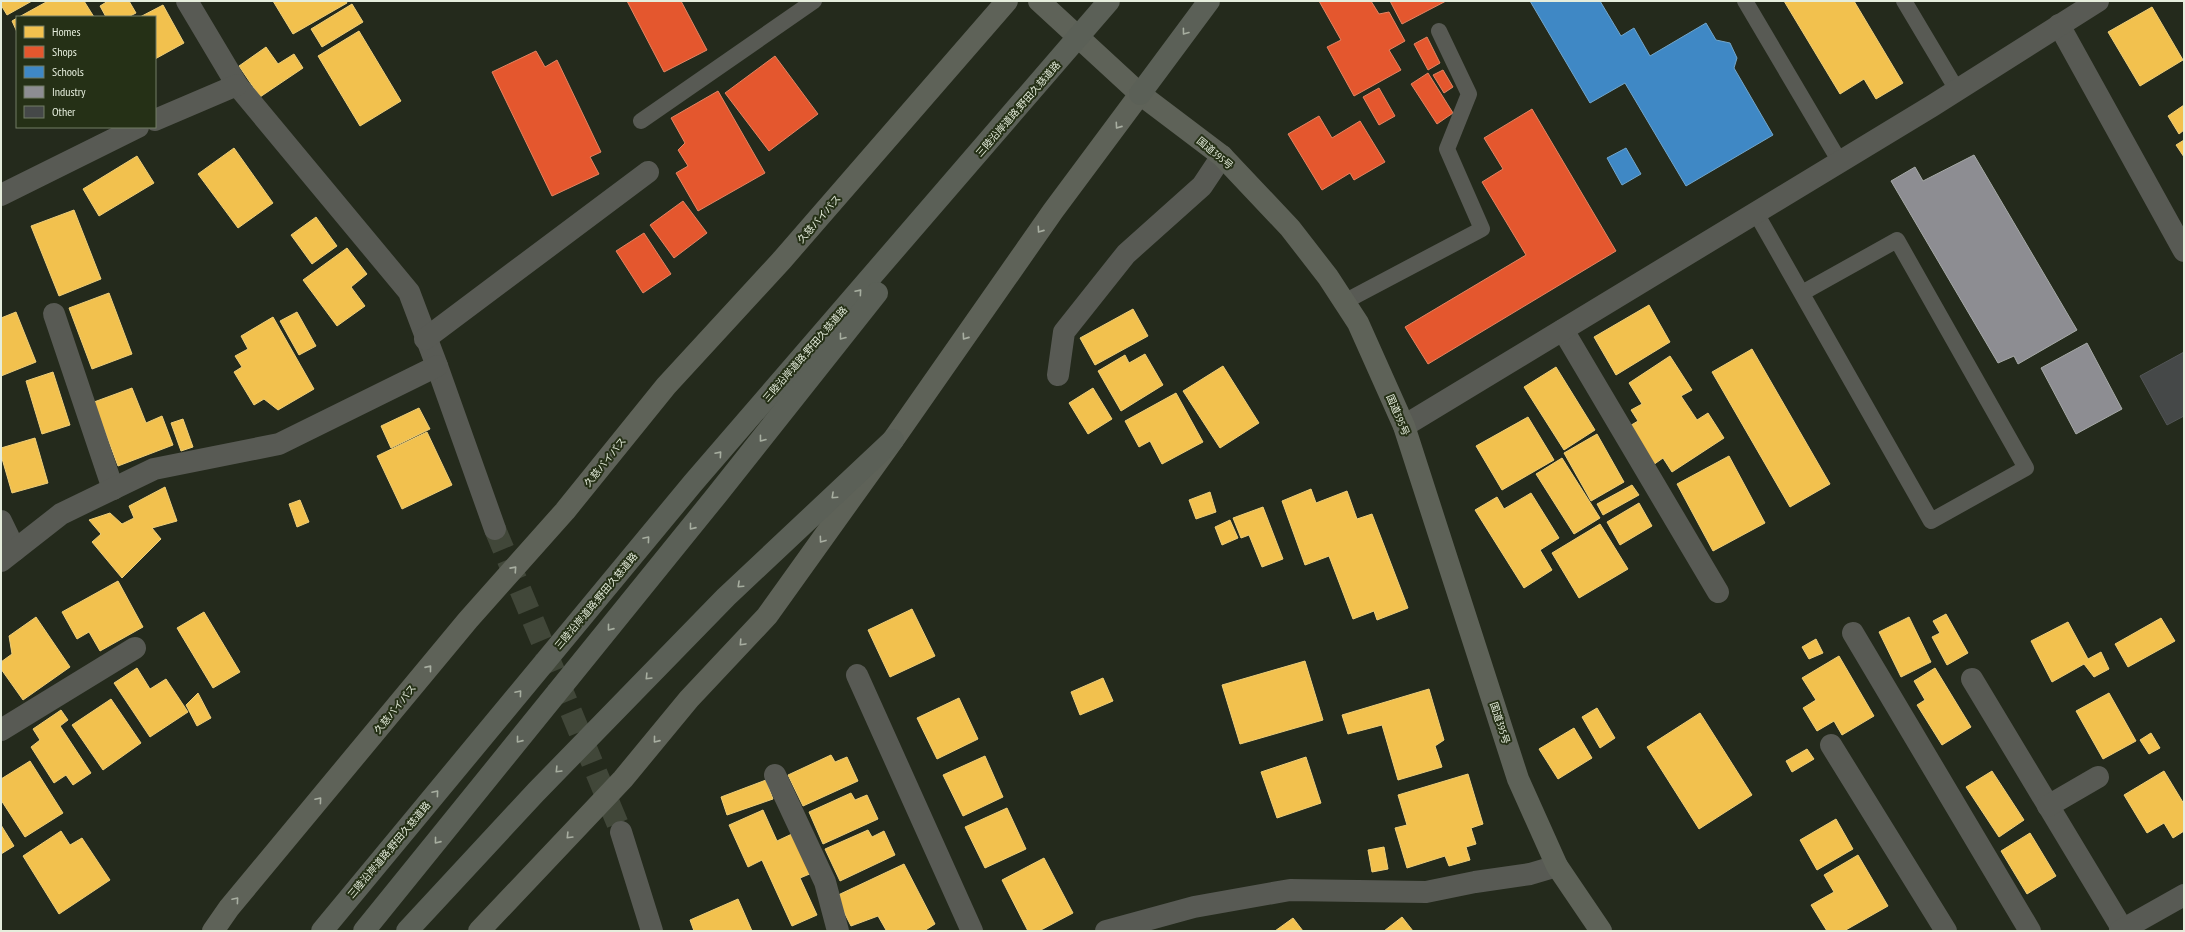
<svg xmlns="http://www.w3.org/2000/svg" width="2185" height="932" viewBox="0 0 2185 932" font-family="'PT Sans Narrow','Noto Sans JP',sans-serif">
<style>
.homes{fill:#f2c14e;stroke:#eece79}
.shops{fill:#e4572e;stroke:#e48462}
.schools{fill:#3f88c5;stroke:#71a6cc}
.industry{fill:#8d8d92;stroke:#a7aaa8}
.building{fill:#454848;stroke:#525555}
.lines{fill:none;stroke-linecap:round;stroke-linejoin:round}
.minor-tunnel{stroke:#414739;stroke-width:22;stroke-dasharray:22 11;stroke-linecap:butt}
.service{stroke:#585a54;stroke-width:16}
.minor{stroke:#585a54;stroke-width:22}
.trunk{stroke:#5e6258;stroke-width:22}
.motorway{stroke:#5b6057;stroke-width:22}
.oneway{stroke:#a7aea0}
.oneway2{stroke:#a8aea1}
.labels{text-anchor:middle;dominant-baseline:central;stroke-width:4;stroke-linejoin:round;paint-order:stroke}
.street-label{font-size:10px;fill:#e5eddc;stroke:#253016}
</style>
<rect width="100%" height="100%" fill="#242a1c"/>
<g class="homes">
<path d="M1,1H32L7,15L1,5Z"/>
<path d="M48,1H84L94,17H19Z"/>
<path d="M108,1H129L136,13L128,17H106L100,6Z"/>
<path d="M273,1H346L347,3L293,34Z"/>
<path d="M1784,1H1854L1903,83L1876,99L1864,79L1840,94Z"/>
<path d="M352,4L363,22L322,47L311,29Z"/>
<path d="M163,5L184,43L155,59V17H140Z"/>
<path d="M2152,7L2183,60L2140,86L2108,32Z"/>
<path d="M17,18V32L12,21Z"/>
<path d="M359,31L401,101L360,126L318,56Z"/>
<path d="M266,47L278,64L294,54L303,68L260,97L239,66Z"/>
<path d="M2184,105V130L2179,134L2168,116Z"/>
<path d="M2184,140V157L2176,145Z"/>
<path d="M234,148L273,203L238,228L198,174Z"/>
<path d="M137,156L154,183L99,216L83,189Z"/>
<path d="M74,210L101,279L59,296L31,226Z"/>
<path d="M316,217L337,246L312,264L291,235Z"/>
<path d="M347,248L367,274L351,287L365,306L337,326L303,280Z"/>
<path d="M109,293L132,354L92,369L69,308Z"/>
<path d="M1649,305L1670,342L1616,375L1594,337Z"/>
<path d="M1133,309L1148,336L1095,365L1080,338Z"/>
<path d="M16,312L36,362L1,376V318Z"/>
<path d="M297,312L316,346L299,355L280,321Z"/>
<path d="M273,317L314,389L278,410L264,399L254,405L234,372L242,367L235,356L248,349L241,336Z"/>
<path d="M1752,349L1830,484L1790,507L1712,372Z"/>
<path d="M1145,354L1163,385L1121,411L1098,371L1125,355L1129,363Z"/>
<path d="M1670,356L1692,390L1681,396L1697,420L1708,413L1724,438L1672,472L1663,458L1653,465L1628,427L1638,421L1631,410L1642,404L1629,383Z"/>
<path d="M1223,366L1259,423L1220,448L1183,391Z"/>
<path d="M1556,367L1595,430L1564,450L1524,387Z"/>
<path d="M53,372L70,425L42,434L26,381Z"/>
<path d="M132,388L146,423L162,416L173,445L118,466L94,402Z"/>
<path d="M1093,388L1112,419L1088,434L1069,403Z"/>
<path d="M1176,393L1203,442L1162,464L1150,441L1139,447L1125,421Z"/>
<path d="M419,408L430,429L391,448L381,426Z"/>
<path d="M1528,417L1554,460L1502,490L1476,446Z"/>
<path d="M183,419L193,447L181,451L171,423Z"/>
<path d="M427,432L452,485L402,509L377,456Z"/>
<path d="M1597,434L1624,482L1591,501L1564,453Z"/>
<path d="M35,438L48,483L12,493L1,455V448Z"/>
<path d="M1729,456L1765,523L1713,551L1677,484Z"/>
<path d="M1562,458L1600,518L1574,534L1536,474Z"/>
<path d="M1632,485L1639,495L1603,515L1597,504Z"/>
<path d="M165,487L177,521L152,528L161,539L122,578L92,542L101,534L89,520L110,513L122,524L134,518L129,506Z"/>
<path d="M1311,489L1316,503L1347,491L1357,519L1372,514L1408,608L1377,620L1374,611L1353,619L1329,556L1305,565L1282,501Z"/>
<path d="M1210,492L1216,512L1196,519L1189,500Z"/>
<path d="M1531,493L1559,538L1540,550L1552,570L1524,588L1475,510L1497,497L1504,509Z"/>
<path d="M300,500L309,522L297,527L289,504Z"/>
<path d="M1639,503L1652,526L1620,545L1607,522Z"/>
<path d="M1263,507L1283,559L1262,567L1249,535L1241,538L1233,518Z"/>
<path d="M1230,520L1238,538L1222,545L1215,527Z"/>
<path d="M1600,524L1628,569L1579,598L1552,553Z"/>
<path d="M118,581L143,627L100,651L89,632L77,639L62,612Z"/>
<path d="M912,609L935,656L890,677L868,630Z"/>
<path d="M204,612L240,672L213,688L177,628Z"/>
<path d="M1946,614L1968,653L1947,665L1932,637L1940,633L1933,621Z"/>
<path d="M36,617L70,667L23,700L1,669V662L12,654L9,636Z"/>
<path d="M1909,617L1931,662L1901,677L1879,632Z"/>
<path d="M2161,618L2175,641L2128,667L2115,644Z"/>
<path d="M2068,622L2088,659L2101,652L2109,669L2094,677L2084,664L2052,682L2031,641Z"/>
<path d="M1816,639L1823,653L1809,659L1802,647Z"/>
<path d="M1839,656L1874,716L1842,735L1834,721L1817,731L1803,708L1816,700L1802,678Z"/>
<path d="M1305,661L1323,720L1240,744L1222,685Z"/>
<path d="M137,668L150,689L166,679L188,712L150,737L114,683Z"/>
<path d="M1935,668L1971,727L1942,745L1917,705L1925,700L1914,681Z"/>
<path d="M1103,678L1113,701L1080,715L1071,692Z"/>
<path d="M1429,689L1444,740L1435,746L1442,767L1398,780L1382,725L1348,734L1342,715Z"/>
<path d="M198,693L211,718L197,726L186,705Z"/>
<path d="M2109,693L2136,741L2103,759L2076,711Z"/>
<path d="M959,698L978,739L937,759L917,718Z"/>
<path d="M111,699L141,743L103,770L72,725Z"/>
<path d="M1597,708L1615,738L1600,748L1582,717Z"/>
<path d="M61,710L68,720L60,726L91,773L73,785L66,775L54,783L31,747L40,740L33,729Z"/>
<path d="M1700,713L1752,795L1699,829L1647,747Z"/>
<path d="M1574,728L1592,758L1558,779L1539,749Z"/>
<path d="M2151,733L2160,748L2149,754L2140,740Z"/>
<path d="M1807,749L1814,759L1792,772L1786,761Z"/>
<path d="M831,755L835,762L847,757L858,781L803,806L788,775Z"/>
<path d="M985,756L1003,797L963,816L943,775Z"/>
<path d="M1306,757L1321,803L1277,818L1261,772Z"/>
<path d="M30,761L63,813L25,837L1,800V779Z"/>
<path d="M1992,771L2024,820L1999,837L1966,787Z"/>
<path d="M2164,771L2184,804V831L2173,838L2164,823L2147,833L2124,795Z"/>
<path d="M1468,774L1483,824L1471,828L1476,844L1466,847L1470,860L1449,866L1445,856L1407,868L1395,828L1407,825L1398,795Z"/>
<path d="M766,780L773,799L727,815L721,797Z"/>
<path d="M851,793L855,800L867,795L878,819L823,844L809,812Z"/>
<path d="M1007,808L1026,849L985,868L965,827Z"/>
<path d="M763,810L777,841L794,833L812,873L800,878L817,915L792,926L762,860L748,867L729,825Z"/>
<path d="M1836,819L1853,849L1817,870L1800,840Z"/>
<path d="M1,825L14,846L1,854Z"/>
<path d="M868,830L872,837L884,831L895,855L840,881L825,849Z"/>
<path d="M61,831L70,845L82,838L110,880L59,914L23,856Z"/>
<path d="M2030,833L2056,876L2027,894L2001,851Z"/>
<path d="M1384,847L1388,869L1372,872L1368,850Z"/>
<path d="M1858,855L1888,906L1844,931H1827L1811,905L1834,892L1824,875Z"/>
<path d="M1044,858L1073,913L1039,931H1028L1002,880Z"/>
<path d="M904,864L935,924L924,931H888L886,930L878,916L851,926L836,896Z"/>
<path d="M738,899L752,931H694L690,920Z"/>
<path d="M1402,917L1413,931H1384Z"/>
<path d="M1293,918L1303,931H1275Z"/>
</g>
<g class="shops">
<path d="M627,1H681L707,50L664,72Z"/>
<path d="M1319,1H1371L1379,14L1389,12L1405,41L1389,50L1401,70L1354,96L1327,47L1341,40Z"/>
<path d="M1390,1H1446L1402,24Z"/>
<path d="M1427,37L1440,63L1428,70L1414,44Z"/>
<path d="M536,51L545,67L557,60L601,152L590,157L599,174L552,196L492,72Z"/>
<path d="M775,56L818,114L769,151L725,93Z"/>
<path d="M1443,70L1453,87L1444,93L1433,75Z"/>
<path d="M1428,73L1453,113L1437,124L1411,84Z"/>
<path d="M1379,88L1395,116L1379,125L1363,97Z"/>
<path d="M718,91L765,173L698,211L676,173L688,166L678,150L685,143L671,118Z"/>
<path d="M1532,109L1616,251L1428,364L1405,327L1526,255L1482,182L1503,169L1484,138Z"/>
<path d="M1319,116L1332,138L1360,121L1385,162L1354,180L1350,173L1322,190L1288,134Z"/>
<path d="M683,201L707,233L674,258L650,225Z"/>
<path d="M644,233L671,274L643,293L616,251Z"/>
</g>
<g class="schools">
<path d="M1530,1H1600L1621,36L1634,28L1650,56L1706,23L1716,40L1730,43L1737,58L1734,68L1773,135L1686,186L1625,83L1590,103Z"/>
<path d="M1626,148L1641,174L1622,185L1607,158Z"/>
</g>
<g class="industry">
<path d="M1974,155L2077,330L2018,364L2014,356L1998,363L1891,181L1915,167L1923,181Z"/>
<path d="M2087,343L2122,409L2076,434L2041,368Z"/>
</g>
<path class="building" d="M2184,352V416L2167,425L2140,376Z"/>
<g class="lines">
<path class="minor-tunnel" d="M495,529L621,832"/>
<g class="service">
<path d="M1745,1L1840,162"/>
<path d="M1904,1L1957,90"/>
<path d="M641,121L814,1"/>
<path d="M1756,213L1931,521L2026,468L1897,240L1802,293"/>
<path d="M1344,302L1482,229L1447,149L1469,94L1439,31"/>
</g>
<g class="minor">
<path d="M187,1L237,85L409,292L437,366L495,529"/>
<path d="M2059,25L2184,251"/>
<path d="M155,120L237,85"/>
<path d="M1,195L138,127"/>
<path d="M54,314L113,489"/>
<path d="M1563,330L1718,592"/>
<path d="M425,339L648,172"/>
<path d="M1058,375L1064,332L1126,254L1202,186L1222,156"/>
<path d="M1404,426L1932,106L2098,1"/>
<path d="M1,521L15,550"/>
<path d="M1,561L61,514L154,469L279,444L437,366"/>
<path d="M1853,633L2030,931"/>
<path d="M857,675L972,931"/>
<path d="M1972,679L2123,930"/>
<path d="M1,730L135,648"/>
<path d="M1831,745L1946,931"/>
<path d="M775,775L825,882L838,931"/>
<path d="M2048,806L2098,777"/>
<path d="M621,832L652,931"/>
<path d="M1106,931L1194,907L1290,890L1426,892L1475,882L1530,874L1557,866"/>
<path d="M2120,931L2184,895"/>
</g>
<g class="trunk">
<path d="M1039,1L1140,94L1222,156L1290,228L1328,277L1358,323L1404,426L1518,779L1557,866L1601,931"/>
<path d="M213,931L229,908L468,620L565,511L666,386L782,260L1007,1"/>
<path d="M479,931L623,779L689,699L767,616L893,440L1053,211L1140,94"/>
</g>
<g class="motorway">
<path d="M1140,94L1209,1"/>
<path d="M322,931L693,483L1109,1"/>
<path d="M364,931L716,496L877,293"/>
<path d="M407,931L536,792L726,597L893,440"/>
</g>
</g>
<defs><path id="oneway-chevron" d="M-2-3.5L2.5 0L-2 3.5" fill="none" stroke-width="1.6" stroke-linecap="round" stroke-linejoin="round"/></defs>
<g class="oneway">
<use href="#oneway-chevron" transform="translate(1185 32) rotate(127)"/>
<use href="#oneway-chevron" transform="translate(859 292) rotate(-49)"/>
<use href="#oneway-chevron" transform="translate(842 337) rotate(128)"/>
<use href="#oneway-chevron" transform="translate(762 439) rotate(128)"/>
<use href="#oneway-chevron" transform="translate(719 454) rotate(-49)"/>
<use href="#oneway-chevron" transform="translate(834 496) rotate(137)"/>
<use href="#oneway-chevron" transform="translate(692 527) rotate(129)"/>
<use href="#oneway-chevron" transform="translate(647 539) rotate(-50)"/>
<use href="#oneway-chevron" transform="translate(740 585) rotate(137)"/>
<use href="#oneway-chevron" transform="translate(610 628) rotate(129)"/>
<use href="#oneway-chevron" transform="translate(648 677) rotate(134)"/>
<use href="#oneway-chevron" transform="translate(519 693) rotate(-50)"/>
<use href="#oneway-chevron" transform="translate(519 740) rotate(129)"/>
<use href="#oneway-chevron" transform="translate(558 770) rotate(134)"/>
<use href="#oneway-chevron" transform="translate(436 793) rotate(-50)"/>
<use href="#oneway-chevron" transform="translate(437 841) rotate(129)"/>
</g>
<g class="oneway2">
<use href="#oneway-chevron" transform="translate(1118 126) rotate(125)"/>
<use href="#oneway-chevron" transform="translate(1040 230) rotate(125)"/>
<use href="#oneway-chevron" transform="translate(965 337) rotate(125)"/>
<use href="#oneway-chevron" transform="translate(822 540) rotate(126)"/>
<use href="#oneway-chevron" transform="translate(514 569) rotate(-48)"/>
<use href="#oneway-chevron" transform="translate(742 643) rotate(133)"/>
<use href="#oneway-chevron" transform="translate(429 668) rotate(-51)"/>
<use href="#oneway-chevron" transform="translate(656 740) rotate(129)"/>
<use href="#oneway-chevron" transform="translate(319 800) rotate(-50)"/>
<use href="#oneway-chevron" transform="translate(569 836) rotate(134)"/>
<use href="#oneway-chevron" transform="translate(236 900) rotate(-50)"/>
</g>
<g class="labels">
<g class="street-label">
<text transform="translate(1018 109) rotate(-49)">三陸沿岸道路;野田久慈道路</text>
<text transform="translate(1215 153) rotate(40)">国道395号</text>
<text transform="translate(819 219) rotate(-49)">久慈バイパス</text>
<text transform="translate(805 354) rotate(-49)">三陸沿岸道路;野田久慈道路</text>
<text transform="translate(1398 415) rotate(67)">国道395号</text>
<text transform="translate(605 462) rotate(-51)">久慈バイパス</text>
<text transform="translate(596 601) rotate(-50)">三陸沿岸道路;野田久慈道路</text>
<text transform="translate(395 709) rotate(-51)">久慈バイパス</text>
<text transform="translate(1500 723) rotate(72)">国道395号</text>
<text transform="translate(389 850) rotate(-50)">三陸沿岸道路;野田久慈道路</text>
</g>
</g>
<rect width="2185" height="932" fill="none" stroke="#e5eddc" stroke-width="4"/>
<rect x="16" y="16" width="140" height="112" fill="#253016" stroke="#727c65"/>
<rect x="24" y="26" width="20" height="12" fill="#f2c14e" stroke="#727c65"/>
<text x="52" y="36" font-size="12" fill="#e5eddc">Homes</text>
<rect x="24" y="46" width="20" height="12" fill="#e4572e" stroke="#727c65"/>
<text x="52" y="56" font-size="12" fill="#e5eddc">Shops</text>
<rect x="24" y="66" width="20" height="12" fill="#3f88c5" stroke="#727c65"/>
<text x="52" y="76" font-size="12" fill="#e5eddc">Schools</text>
<rect x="24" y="86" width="20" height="12" fill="#8d8d92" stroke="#727c65"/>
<text x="52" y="96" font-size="12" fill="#e5eddc">Industry</text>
<rect x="24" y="106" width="20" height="12" fill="#454848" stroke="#727c65"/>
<text x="52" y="116" font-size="12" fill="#e5eddc">Other</text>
</svg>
